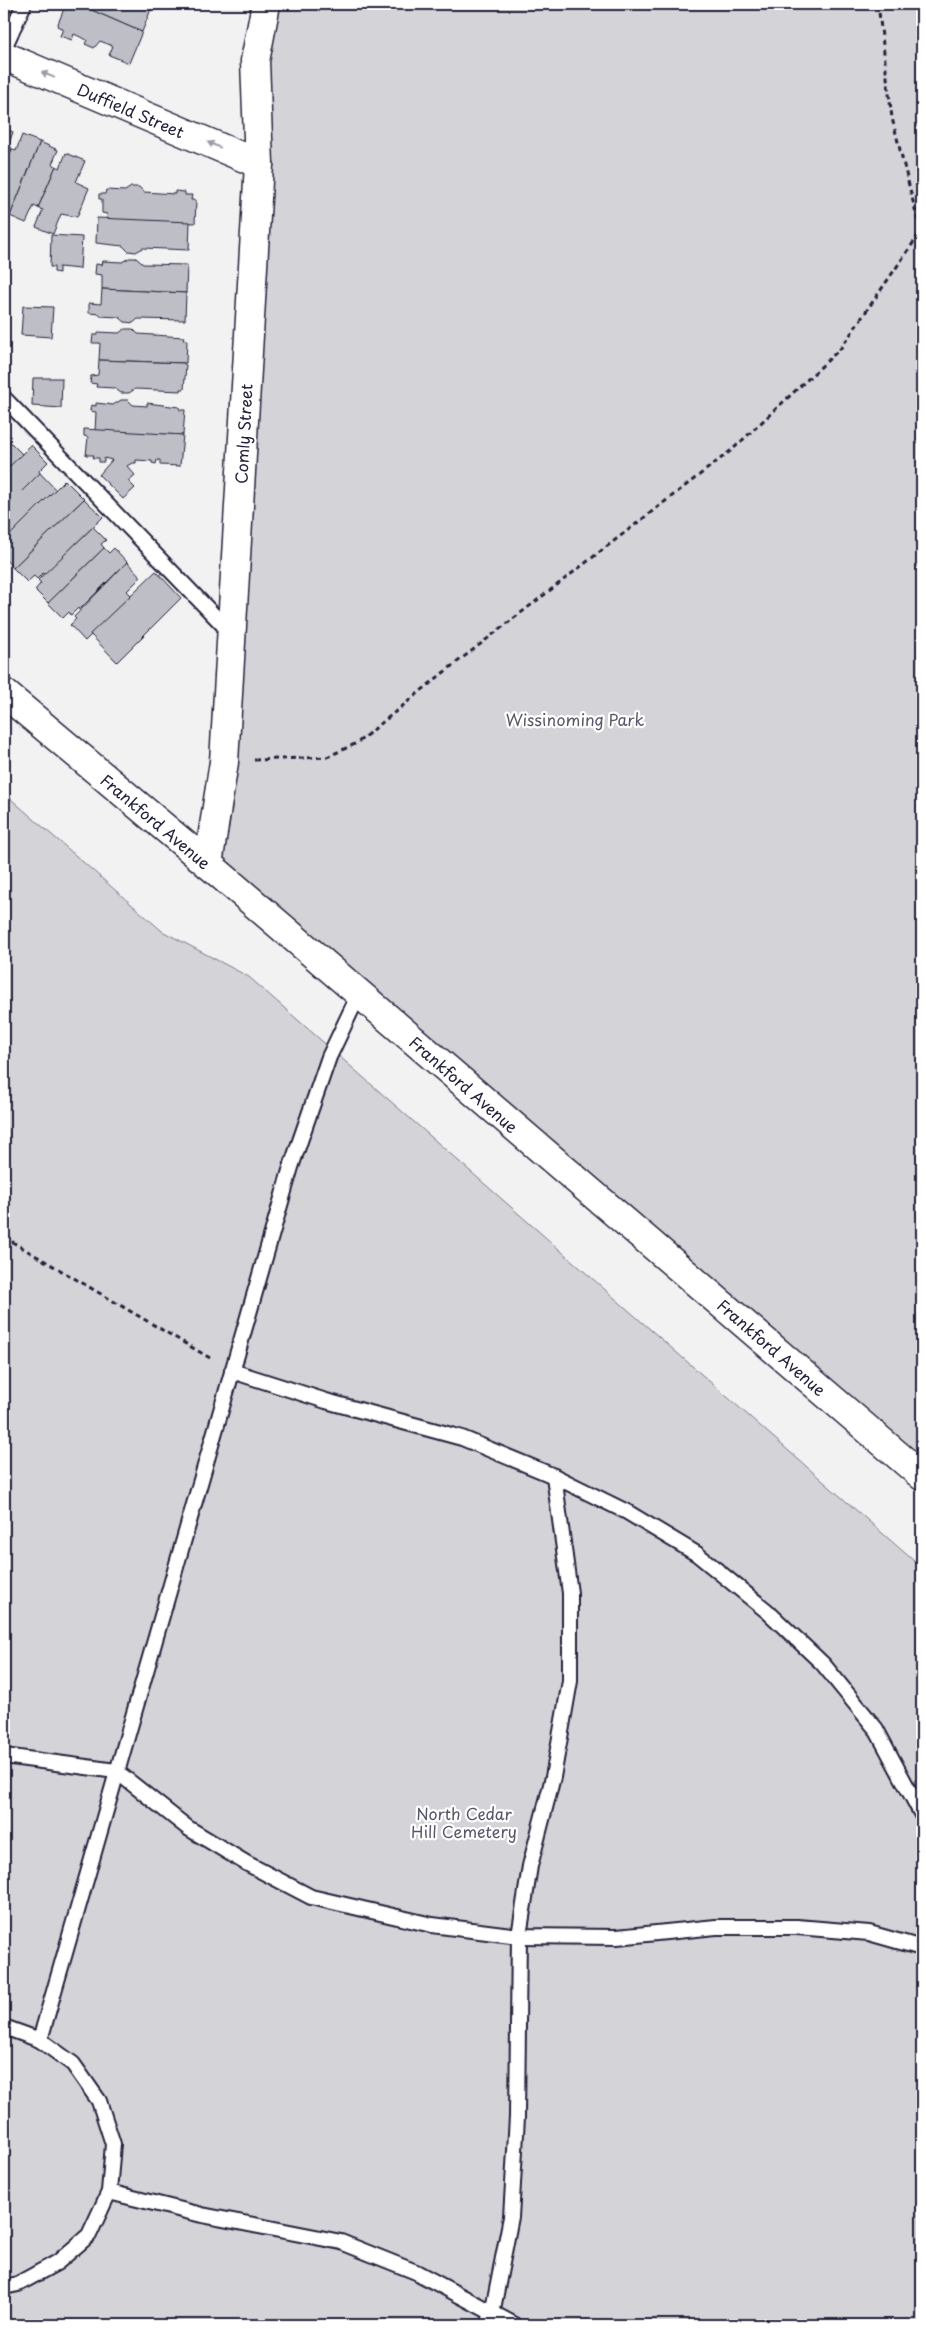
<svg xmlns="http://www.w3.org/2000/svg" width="926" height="2329" viewBox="0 0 926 2329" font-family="'Playpen Sans',sans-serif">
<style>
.green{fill:#d3d3d8;stroke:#7a7a8a}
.building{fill:#bebec6;stroke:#22223b}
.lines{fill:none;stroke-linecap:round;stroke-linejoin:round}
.service-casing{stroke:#22223b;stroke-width:18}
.minor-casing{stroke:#22223b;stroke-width:31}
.secondary-casing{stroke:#22223b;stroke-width:31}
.path{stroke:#22223b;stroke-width:3;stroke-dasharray:5 4;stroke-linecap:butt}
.service{stroke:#fff;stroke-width:14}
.minor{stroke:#fff;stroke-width:28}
.secondary{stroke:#fff;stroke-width:28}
.oneway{fill:#9c9ca7}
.labels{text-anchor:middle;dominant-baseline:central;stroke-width:4.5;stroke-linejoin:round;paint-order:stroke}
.street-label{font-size:16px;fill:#22223b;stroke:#fff}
.park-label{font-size:16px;fill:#57576a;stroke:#fff}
</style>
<rect width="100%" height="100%" fill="#f2f2f3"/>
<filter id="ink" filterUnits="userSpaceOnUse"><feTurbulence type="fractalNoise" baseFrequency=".02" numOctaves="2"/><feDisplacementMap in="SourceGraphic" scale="10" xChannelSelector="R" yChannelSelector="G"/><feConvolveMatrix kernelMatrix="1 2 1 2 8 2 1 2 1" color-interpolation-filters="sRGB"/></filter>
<g filter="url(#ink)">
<g class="green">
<path d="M266,4H922V1476L208,864Z"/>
<path d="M4,793L162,931L249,977L922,1568V2325H4Z"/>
</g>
<g class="building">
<path d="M66,4H78L142,32L129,63L109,55L113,46L100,41L94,48L85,44L87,40L74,34L72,40L60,36L63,29L57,26Z"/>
<path d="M78,4H153L142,32Z"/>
<path d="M4,128L13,132L8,146L12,148L4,168Z"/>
<path d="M22,135L40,142L10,216L4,214V168L12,149L16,151Z"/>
<path d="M40,142L58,150L52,164L56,166L38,208L34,206L26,223L10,216Z"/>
<path d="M66,153L85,161L76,182L89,188L77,217L61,214L53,234L36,227L43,210L38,208L56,166L60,168Z"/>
<path d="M131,187H139L144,192L175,194V191L185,192V195H192L191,200H196L195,223L106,219L107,214L102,213V199H99V194H105L106,190L125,191Z"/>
<path d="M97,218L190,222L189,250L143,248L136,252L128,251L123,246L96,243Z"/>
<path d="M51,235L82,237L80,269L59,267V273L54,272V267H50Z"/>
<path d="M129,258H136L143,264L187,265L186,293L102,289V275L95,274L96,264L102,265L103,261L122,262Z"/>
<path d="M102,289L186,293L185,320L138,319L133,323L125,322L119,317L100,316V314L89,313V303L101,304Z"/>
<path d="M23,306L53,307L51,337L21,335Z"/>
<path d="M125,329H133L138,334L184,337L183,340H187L186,363L99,360L100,343H92L93,335H98V332L119,333Z"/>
<path d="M99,360L183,363L186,365L184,389H181V391L135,389L129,393H121L114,388L96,387L97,384L90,383L91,376L98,375Z"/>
<path d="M33,378H62L61,408L32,406Z"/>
<path d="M121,400H128L133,405L147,406V403L179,407L180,410H185L183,435L95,431L96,412L90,411L91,405L96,406V403L113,405Z"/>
<path d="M84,429L183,435L180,466L160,465V460H157L156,464L152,463V461L136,460V463H132L127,466L135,475L128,481L135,488L123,499L99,475L112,460L104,458V462H99V458H93L94,455H86L88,437L84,436Z"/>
<path d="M8,440L22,454L4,472V444Z"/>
<path d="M31,445L48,462L39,471L40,473L4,509V472Z"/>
<path d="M40,473L56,490L4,541V509Z"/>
<path d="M65,480L84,499L13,568L4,558V543L8,539L7,538Z"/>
<path d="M84,499L103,517L44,575L43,573L37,579L34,576L27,582L13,568Z"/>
<path d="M93,527L106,540L101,544L104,548L48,603L35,590L41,583L38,580Z"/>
<path d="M104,548L109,553L114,548L127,562L79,610L78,608L71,615L69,612L63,618L48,603Z"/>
<path d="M127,562L141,577L127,591L131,595L85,641L70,625L76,619L74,617Z"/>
<path d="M156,571L181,598L117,662L90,634Z"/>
</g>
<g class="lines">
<defs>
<g id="service">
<path d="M4,48L24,4"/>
<path d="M4,398L231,633"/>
<path d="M232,1371L326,1401L462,1438L554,1476L627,1512L697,1554L767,1611L823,1664L876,1729L922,1815"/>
<path d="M4,1756L116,1771L188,1828L246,1863L311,1897L432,1925L519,1936L617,1937L716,1927H797L869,1933L922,1948"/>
<path d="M4,2027L40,2040L73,2064L99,2101L113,2144L109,2192L89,2235L58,2262L18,2284L4,2287"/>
<path d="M40,2040L291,1167L329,1057L359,994"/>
<path d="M109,2192L202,2215L341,2242L416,2272L515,2325"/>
<path d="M488,2325L492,2314L511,2217L517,2117L519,1936L530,1866L553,1777L570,1681V1593L554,1476"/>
</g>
<g id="minor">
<path d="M4,56L259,164"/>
<path d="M208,864L224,762L259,164L255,61L266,4"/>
</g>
<path id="secondary" d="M4,693L208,864L922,1476"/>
</defs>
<use href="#service" class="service-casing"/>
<use href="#minor" class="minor-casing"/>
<use href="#secondary" class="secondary-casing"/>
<g class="path">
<path d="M878,4L892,118L922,237"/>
<path d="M254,760L327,757L357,743L443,673L733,449L841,348L922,230"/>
<path d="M4,1237L210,1358"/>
</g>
<use href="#service" class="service"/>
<use href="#minor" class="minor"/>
<use href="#secondary" class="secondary"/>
</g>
<defs><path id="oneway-solid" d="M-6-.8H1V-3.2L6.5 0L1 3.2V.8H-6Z" transform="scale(1.25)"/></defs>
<g class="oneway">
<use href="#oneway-solid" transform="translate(48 75) rotate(-157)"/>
<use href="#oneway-solid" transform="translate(214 145) rotate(-157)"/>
</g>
</g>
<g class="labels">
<g class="street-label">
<text transform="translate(131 110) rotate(23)">Duffield Street</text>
<text transform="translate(243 434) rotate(-87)">Comly Street</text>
<text transform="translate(156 821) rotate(40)">Frankford Avenue</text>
<text transform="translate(464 1084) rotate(41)">Frankford Avenue</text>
<text transform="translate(772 1347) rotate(41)">Frankford Avenue</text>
</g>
<g class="park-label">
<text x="575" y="719">Wissinoming Park</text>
<text x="464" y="1813">North Cedar<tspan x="464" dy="18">Hill Cemetery</tspan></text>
</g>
</g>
<rect width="926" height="2329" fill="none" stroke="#fff" stroke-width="20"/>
<rect x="10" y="10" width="906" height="2309" fill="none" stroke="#22223b" stroke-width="2" filter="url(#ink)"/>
</svg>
